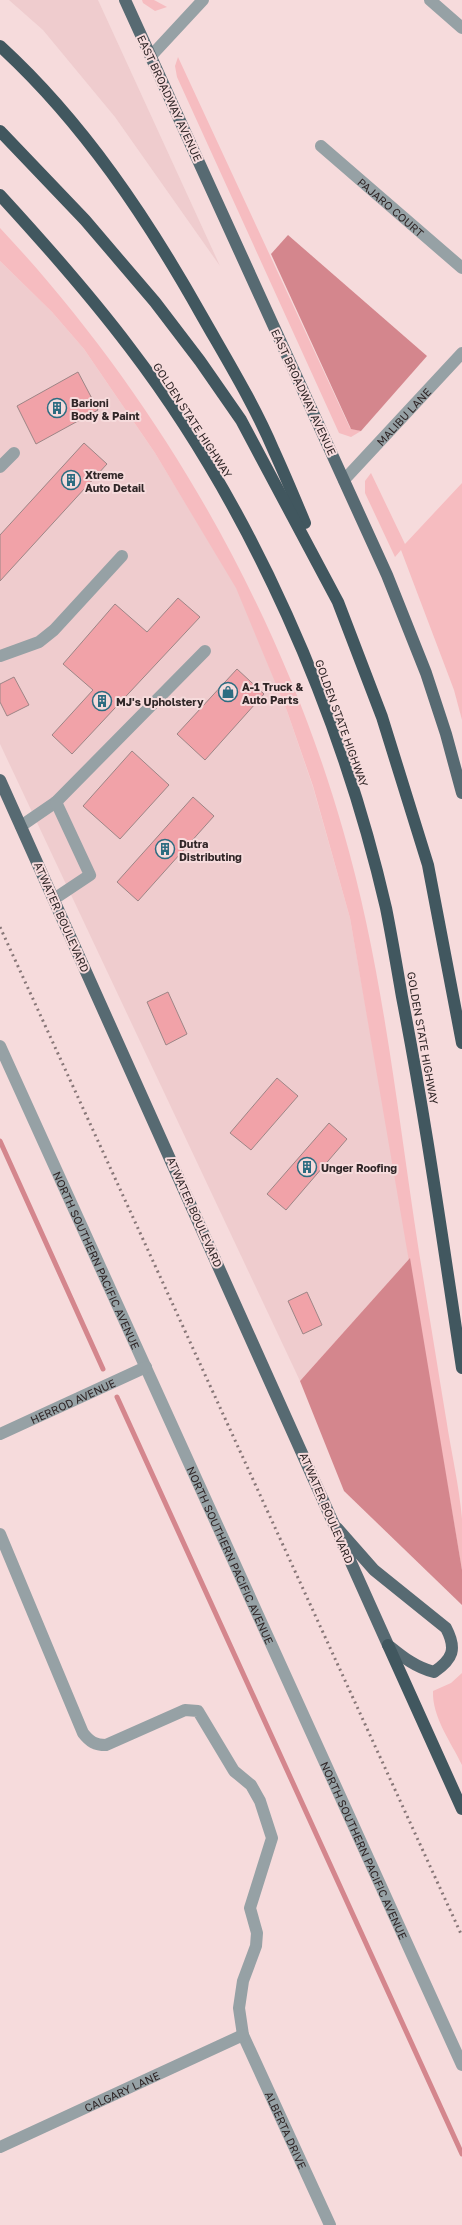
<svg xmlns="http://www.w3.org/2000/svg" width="462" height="2225" viewBox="0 0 462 2225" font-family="'Golos Text',sans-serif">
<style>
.built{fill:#efccce}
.green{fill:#f6bcc0}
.water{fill:#d4868d}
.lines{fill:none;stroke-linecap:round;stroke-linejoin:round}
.stream{stroke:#d4868d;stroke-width:5}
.building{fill:#f1a2a8;stroke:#9d8586}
.minor{stroke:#96a1a5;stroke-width:12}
.major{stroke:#576a72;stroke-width:12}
.highway{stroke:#41575f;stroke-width:12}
.rail{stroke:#887778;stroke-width:3;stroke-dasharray:2 4;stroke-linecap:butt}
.labels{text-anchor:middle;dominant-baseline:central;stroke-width:4;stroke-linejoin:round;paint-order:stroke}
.street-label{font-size:11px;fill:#302627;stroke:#f6dbdc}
.poi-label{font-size:11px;font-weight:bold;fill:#302627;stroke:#f6dbdc;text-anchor:start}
</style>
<rect width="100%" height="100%" fill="#f6dbdc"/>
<g class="built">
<path d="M9,0H98L220,266L115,117L43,30Z"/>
<path d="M0,261L52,312L84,349L155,453L237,588L287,711L313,787L350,918L410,1258L300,1381L0,744Z"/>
</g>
<g class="green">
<path d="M142,0H154L167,7L155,11L143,3Z"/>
<path d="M178,57L350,428L361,431L351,437L339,433L177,77L175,66Z"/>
<path d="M0,228C157,395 280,609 343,830C383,967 397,1111 419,1252C428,1308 437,1363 446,1418C451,1451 459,1485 462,1519C462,1535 462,1553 462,1570L350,918L313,786L287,711L236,588L155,453L84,349L52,312L0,261Z"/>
<path d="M371,473L405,544L462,483V720L454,690L401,550L395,557L365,493V481Z"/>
<path d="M462,1673V1765C451,1742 432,1717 433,1691L451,1683Z"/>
</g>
<g class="water">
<path d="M288,235L427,356L361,431L351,429L271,254Z"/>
<path d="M410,1258L462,1570V1605L344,1491L300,1381Z"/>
</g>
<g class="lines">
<g class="stream">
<path d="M0,1141L103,1369"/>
<path d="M117,1397L462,2154"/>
</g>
</g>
<g class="building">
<path d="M78,372L98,410L36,444L17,406Z"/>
<path d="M84,443L107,464L0,581V535Z"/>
<path d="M178,598L200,617L72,754L52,735L93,690L63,664L115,604L147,632Z"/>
<path d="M237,669L264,694L205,760L177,734Z"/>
<path d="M14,677L29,705L7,716L0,702V684Z"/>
<path d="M132,751L169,785L120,839L83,806Z"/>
<path d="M193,797L214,816L138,901L117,882Z"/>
<path d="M168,992L187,1034L166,1045L147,1002Z"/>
<path d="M277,1078L298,1096L251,1150L230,1133Z"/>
<path d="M329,1123L347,1139L286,1210L267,1194Z"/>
<path d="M307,1292L322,1325L303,1334L288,1301Z"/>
</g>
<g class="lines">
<g class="minor">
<path d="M430,0L462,28"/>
<path d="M151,56L203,0"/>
<path id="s1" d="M321,146L462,268"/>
<path d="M0,467L14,453"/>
<path id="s2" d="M344,480L462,353"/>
<path d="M0,656L39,642L54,630L122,556"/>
<path d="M21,826L56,802L205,651"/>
<path d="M54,899L90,875L56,802"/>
<path id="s3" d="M0,1046L462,2065"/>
<path id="s4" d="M0,1434L146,1367"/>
<path id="s5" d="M0,1534L83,1733C90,1742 95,1745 106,1745L185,1710L198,1711L234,1771L251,1785L260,1801L272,1838L250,1908L257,1933L256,1946L243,1981L239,2008L243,2035L330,2225"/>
<path id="s6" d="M0,2147L243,2035"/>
</g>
<g class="major">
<path d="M125,0L387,575L426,673L446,734L462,793"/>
<path d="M0,780L388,1645C403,1657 415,1667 434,1672C453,1659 457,1649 446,1628L374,1570L337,1528"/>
</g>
<g class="highway">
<path d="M0,46C83,122 147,218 202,316C227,360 254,404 274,451C285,475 295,499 305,523"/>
<path d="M0,131L85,220L155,302L200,361L241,420L338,602L382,717L428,865L462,1043"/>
<path d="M0,195C45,244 90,295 130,348C252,508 341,713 386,908C392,938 397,968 402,997C426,1120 443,1244 462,1368"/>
<path d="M388,1645L462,1809"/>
</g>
<path class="rail" d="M0,927L462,1936"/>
</g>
<defs>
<symbol id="building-ring" viewBox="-11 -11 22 22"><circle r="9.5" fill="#f6dbdc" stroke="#2d6c81" stroke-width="1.5"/><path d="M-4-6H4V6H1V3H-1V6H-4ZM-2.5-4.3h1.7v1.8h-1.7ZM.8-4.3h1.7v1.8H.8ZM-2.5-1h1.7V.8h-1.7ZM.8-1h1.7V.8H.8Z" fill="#2d6c81"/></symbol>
<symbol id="shop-ring" viewBox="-11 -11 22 22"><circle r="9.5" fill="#f6dbdc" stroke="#2d6c81" stroke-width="1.5"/><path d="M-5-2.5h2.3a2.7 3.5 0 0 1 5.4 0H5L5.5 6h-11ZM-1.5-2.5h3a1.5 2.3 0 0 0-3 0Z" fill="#2d6c81"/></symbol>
</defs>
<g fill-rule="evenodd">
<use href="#building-ring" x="46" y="397" width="22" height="22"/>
<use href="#building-ring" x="60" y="469" width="22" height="22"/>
<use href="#shop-ring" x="217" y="681" width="22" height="22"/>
<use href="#building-ring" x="91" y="690" width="22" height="22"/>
<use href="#building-ring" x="154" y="838" width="22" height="22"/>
<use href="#building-ring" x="296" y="1156" width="22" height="22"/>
</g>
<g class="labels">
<g class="street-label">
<text transform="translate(170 98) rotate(65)">EAST BROADWAY AVENUE</text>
<text stroke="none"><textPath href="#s1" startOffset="93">PAJARO COURT</textPath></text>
<text transform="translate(304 392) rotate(65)">EAST BROADWAY AVENUE</text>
<text stroke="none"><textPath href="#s2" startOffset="87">MALIBU LANE</textPath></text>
<text transform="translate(193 420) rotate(57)">GOLDEN STATE HIGHWAY</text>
<text transform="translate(342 723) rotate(70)">GOLDEN STATE HIGHWAY</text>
<text transform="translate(62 917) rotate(66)">ATWATER BOULEVARD</text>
<text transform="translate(423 1038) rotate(80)">GOLDEN STATE HIGHWAY</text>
<text transform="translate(195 1212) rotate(66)">ATWATER BOULEVARD</text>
<text stroke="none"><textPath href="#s3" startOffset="235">NORTH SOUTHERN PACIFIC AVENUE</textPath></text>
<text stroke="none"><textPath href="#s4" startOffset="80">HERROD AVENUE</textPath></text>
<text transform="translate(327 1508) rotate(67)">ATWATER BOULEVARD</text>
<text stroke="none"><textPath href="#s3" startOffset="559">NORTH SOUTHERN PACIFIC AVENUE</textPath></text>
<text stroke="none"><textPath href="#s3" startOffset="883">NORTH SOUTHERN PACIFIC AVENUE</textPath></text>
<text stroke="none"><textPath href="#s6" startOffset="134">CALGARY LANE</textPath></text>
<text stroke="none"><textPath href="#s5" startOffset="800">ALBERTA DRIVE</textPath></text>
</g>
<g class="poi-label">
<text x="71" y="402">Barioni<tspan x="71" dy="13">Body &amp; Paint</tspan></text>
<text x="85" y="474">Xtreme<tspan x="85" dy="13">Auto Detail</tspan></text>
<text x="242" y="686">A-1 Truck &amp;<tspan x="242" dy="13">Auto Parts</tspan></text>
<text x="116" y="701">MJ's Upholstery</text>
<text x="179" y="843">Dutra<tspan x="179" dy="13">Distributing</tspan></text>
<text x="321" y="1167">Unger Roofing</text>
</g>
</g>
</svg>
